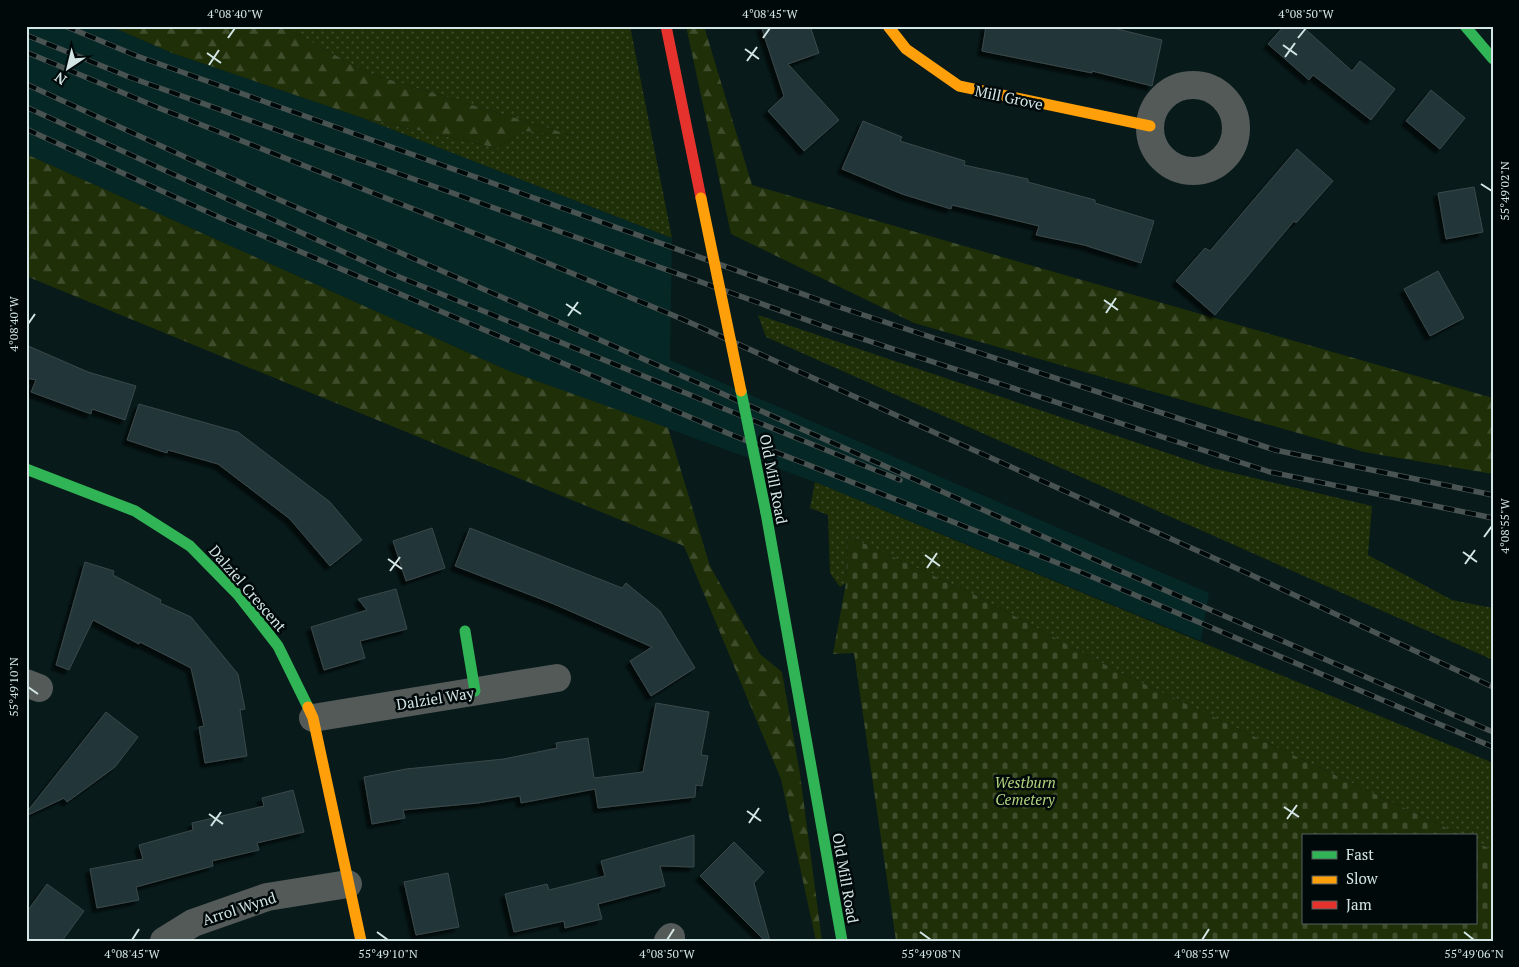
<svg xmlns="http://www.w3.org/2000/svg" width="1519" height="967" viewBox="0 0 1519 967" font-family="'PT Serif',serif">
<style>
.built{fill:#052726}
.grass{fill:url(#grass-dots)}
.forest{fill:url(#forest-firs)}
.cemetery{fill:url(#cemetery-stones)}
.building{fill:#243637;stroke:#3b484b;filter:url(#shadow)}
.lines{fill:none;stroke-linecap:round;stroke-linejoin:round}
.street{stroke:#545a58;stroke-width:28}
.fast{stroke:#30b455;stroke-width:11}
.slow{stroke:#ff9f0a;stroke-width:11}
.jam{stroke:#e5322d;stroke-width:11}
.rail-casing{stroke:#495352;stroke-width:5.5}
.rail{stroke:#000909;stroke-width:4;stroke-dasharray:11;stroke-linecap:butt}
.fast-bridge{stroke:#30b455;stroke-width:11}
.slow-bridge{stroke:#ff9f0a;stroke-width:11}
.ticks{fill:none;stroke:#d3e6e5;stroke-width:2}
.labels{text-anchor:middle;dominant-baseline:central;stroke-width:5;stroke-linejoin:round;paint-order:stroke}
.street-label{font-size:15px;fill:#d3e6e5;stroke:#000909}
.park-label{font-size:15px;font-style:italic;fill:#b2d47e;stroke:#000909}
.neatline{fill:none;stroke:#d3e6e5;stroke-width:2}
.ticks-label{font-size:12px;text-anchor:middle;fill:#d3e6e5}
</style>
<defs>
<pattern id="grass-dots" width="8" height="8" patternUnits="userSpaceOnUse" patternTransform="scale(1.25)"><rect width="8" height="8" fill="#1f2f08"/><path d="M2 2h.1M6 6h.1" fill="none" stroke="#3f4d2c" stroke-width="1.8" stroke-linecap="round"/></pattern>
<pattern id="forest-firs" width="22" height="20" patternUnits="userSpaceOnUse" patternTransform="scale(1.25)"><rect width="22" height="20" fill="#1f2f08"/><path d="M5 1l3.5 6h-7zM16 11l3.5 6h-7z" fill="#3f4d2c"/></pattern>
<pattern id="cemetery-stones" width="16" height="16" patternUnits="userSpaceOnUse" patternTransform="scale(1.25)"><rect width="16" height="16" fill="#1f2f08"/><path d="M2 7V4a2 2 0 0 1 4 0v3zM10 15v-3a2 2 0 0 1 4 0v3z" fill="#3f4d2c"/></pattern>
<filter id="shadow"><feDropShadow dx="-4.5" dy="4.5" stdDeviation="1" flood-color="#0009"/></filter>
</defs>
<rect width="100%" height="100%" fill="#081a1a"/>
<path class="built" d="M26,26H110L172,53L360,117L672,238L670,360L1209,593L1201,641L815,482L509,371L26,154Z"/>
<g class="grass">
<path d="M282,26H630L672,238L360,117L497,148L524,131L574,136L368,73Z"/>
<path d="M758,315L1212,468L1372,506L1368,555L1452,600L1493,608V660L766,337Z"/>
<path d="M815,482L1493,763V850L1475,842V836H1463L1115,670L977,596L848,536L846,583L840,587L830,573L828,515L810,508Z"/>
</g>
<g class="forest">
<path d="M110,26H282L368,73L577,137L524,131L497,148L360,117L172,53Z"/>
<path d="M686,26H704L752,185L1493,398V474L1364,452L914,323L731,234Z"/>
<path d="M26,154L509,371L668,428L710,566L760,654L782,672L800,774L822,941H816L781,779L684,546L26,276Z"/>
</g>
<path class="cemetery" d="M848,536L977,596L1115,670L1463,836H1303V923H1475V842L1493,850V941H896L854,653L833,654L846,583Z"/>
<g class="building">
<path d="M761,26H810L819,53L788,64L839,120L804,151L768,111L784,96Z"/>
<path d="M986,26H1105L1162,40L1152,86L1092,71V73L982,51Z"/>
<path d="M1284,26H1302L1352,71L1360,61L1395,89L1371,120L1313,75L1309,80L1268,44Z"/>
<path d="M1431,90L1465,118L1440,149L1406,121Z"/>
<path d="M863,121L902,137L900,141L965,161L964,165L1028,179V182L1095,200V203L1154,221L1141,263L1084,245L1036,235L1039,226L952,205L951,209L902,194L842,169Z"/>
<path d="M1297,149L1333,181L1296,223L1294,221L1215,315L1176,281L1205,248L1210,251Z"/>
<path d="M1474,187L1483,232L1446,239L1438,193Z"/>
<path d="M1438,271L1464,318L1430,336L1404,289Z"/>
<path d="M26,345L88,372L136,386L125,420L92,409L91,414L31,392L36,380L26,378Z"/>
<path d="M139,404L238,432L330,502L362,540L330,566L290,519L218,464L168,450L167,453L127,440Z"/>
<path d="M432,528L445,568L406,581L393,541Z"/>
<path d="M470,528L622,588L626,583L660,611L695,668L651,696L630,661L652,647L554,604L455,566Z"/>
<path d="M85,562L114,571L113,575L161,600L160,603L191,617L238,674L245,709L240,710L247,756L205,763L199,727L204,726L191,668L140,642L139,644L93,620L69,670L56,665Z"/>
<path d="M396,589L407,629L360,641L365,658L324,670L311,627L367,610L358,599Z"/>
<path d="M656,703L709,712L701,755L708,756L702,786L696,785L695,797L598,808L595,789L521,803L520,796L478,803L403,810L405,818L372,824L364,777L406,769L504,759L557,748L556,743L588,738L594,778L643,772Z"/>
<path d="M106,712L138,737L115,767L67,802L64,798L26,816V813Z"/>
<path d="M293,790L304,832L257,843L259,850L212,861L213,866L136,887L139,900L97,908L90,869L143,859L139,845L193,830L192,823L264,806L262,798Z"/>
<path d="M694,835V867L660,866L665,886L598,904L602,919L565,928L564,921L514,932L505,894L547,884L549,890L605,876L601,861Z"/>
<path d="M734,842L764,872L754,883L770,941H765L700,876Z"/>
<path d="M448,873L459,927L416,935L404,882Z"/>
<path d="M47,884L84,911L62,941H26V913Z"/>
</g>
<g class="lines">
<g class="street">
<circle cx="1193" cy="128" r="43"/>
<path d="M26,683L39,688"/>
<path d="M313,718L557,678"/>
<path d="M164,941L193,923L267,897L348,884"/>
<path d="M668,941L671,937"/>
</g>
<g class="fast">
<path d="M1465,26L1493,59"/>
<path d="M26,469L135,511L190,546L239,596L278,646L308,707"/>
<path d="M766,513L842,941"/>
<path d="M465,631L475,691"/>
</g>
<g class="slow">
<path d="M888,26L906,49L959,86L1150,126"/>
<path d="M308,707L313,718L361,941"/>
</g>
<path class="jam" d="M666,26L701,198"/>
<defs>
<g id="rail">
<path d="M65,26L137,56L836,306L1275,450L1493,495"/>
<path d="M26,35L129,77L829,328L1270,472L1493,518"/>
<path d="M26,52L159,108L504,245L682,319L1247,573L1493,687"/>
<path d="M26,84L266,194L705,386L1116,569L1493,732"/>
<path d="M26,107L392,274L900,480"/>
<path d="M26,129L221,218L732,435L1083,573L1493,747"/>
</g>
</defs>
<use href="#rail" class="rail-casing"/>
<use href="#rail" class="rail"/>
<path class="fast-bridge" d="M741,391L766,513"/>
<path class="slow-bridge" d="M701,198L741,391"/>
</g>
<path class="ticks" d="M228,38L235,28M763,38L770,28M1298,38L1306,28M1283,45L1297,55M745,49L759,59M207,53L221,63M1285,57L1295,43M747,61L757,47M209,65L219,50M1481,184L1492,191M1104,300L1118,310M566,304L581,314M1106,313L1116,298M568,316L578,302M28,324L35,314M1484,537L1492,526M1463,552L1477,562M925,555L940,566M388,559L402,569M1465,564L1475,550M927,568L937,553M390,571L400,557M28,687L38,694M1284,807L1299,817M747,811L761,821M209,814L223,824M1287,819L1297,805M749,823L759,808M211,826L221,812M377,932L388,940M920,932L931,940M1464,932L1474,940M132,940L139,929M667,940L674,929M1202,940L1209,929"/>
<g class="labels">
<g class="street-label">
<text transform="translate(1009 97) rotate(12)">Mill Grove</text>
<text transform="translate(774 479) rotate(79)">Old Mill Road</text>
<text transform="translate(248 588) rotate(49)">Dalziel Crescent</text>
<text transform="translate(435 698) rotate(-9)">Dalziel Way</text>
<text transform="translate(846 878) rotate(80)">Old Mill Road</text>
<text transform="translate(239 908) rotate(-18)">Arrol Wynd</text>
</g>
<g class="park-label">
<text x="1025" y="782">Westburn<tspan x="1025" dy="17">Cemetery</tspan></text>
</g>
</g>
<rect width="1519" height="967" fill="none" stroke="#000909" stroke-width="55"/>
<rect x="1302" y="834" width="175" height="90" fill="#000909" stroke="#546161"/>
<rect x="1312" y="851" width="25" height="8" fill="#30b455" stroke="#546161"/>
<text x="1346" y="860" font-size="15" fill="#d3e6e5">Fast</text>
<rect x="1312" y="876" width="25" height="8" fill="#ff9f0a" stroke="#546161"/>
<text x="1346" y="884" font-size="15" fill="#d3e6e5">Slow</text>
<rect x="1312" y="901" width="25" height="8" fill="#e5322d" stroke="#546161"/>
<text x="1346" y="910" font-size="15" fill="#d3e6e5">Jam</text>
<g transform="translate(68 68) rotate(215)" stroke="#000909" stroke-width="4" paint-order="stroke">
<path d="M0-4L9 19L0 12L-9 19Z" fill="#d3e6e5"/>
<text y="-8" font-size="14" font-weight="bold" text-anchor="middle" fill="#d3e6e5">N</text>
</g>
<rect x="28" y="28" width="1464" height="912" class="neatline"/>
<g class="ticks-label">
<text x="235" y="18">4°08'40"W</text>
<text x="770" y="18">4°08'45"W</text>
<text x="1306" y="18">4°08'50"W</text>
<text transform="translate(1505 191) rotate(-90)" y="4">55°49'02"N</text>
<text transform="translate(14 324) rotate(-90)" y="4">4°08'40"W</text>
<text transform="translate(1505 526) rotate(-90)" y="4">4°08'55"W</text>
<text transform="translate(14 687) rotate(-90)" y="4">55°49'10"N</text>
<text x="132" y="958">4°08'45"W</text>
<text x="388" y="958">55°49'10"N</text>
<text x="667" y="958">4°08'50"W</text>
<text x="931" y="958">55°49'08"N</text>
<text x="1202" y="958">4°08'55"W</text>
<text x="1474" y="958">55°49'06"N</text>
</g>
</svg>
